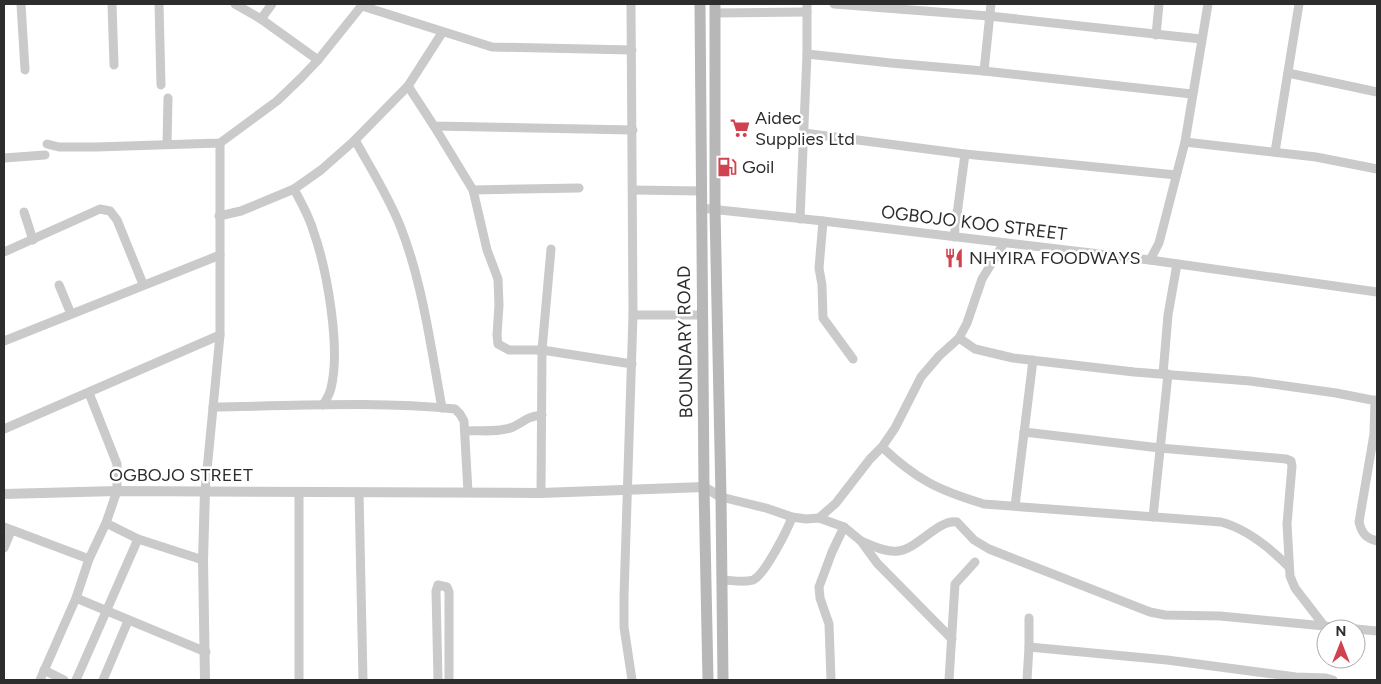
<svg xmlns="http://www.w3.org/2000/svg" width="1381" height="684" viewBox="0 0 1381 684" font-family="Figtree,sans-serif">
<style>
.lines{fill:none;stroke-linecap:round;stroke-linejoin:round}
.minor{stroke:#cacaca;stroke-width:9}
.tertiary{stroke:#cacaca;stroke-width:10}
.secondary{stroke:#b7b7b7;stroke-width:11}
.labels{text-anchor:middle;dominant-baseline:central;stroke-width:5;stroke-linejoin:round;paint-order:stroke}
.poi-label{font-size:18px;fill:#2d2d2d;stroke:#fff;text-anchor:start}
.street-label{font-size:18px;fill:#2d2d2d;stroke:#fff}
</style>
<rect width="100%" height="100%" fill="#fff"/>
<g class="lines">
<g class="minor">
<path d="M21,4L25,70"/>
<path d="M112,4L114,65"/>
<path d="M159,4L161,85"/>
<path d="M235,4L261,19L318,60"/>
<path d="M631,4L633,315L624,596V627L632,680"/>
<path d="M834,4L989,16L1201,39"/>
<path d="M362,6L492,47L632,50"/>
<path d="M715,13L807,12"/>
<path d="M261,19L272,4"/>
<path d="M1156,35L1159,4"/>
<path d="M807,54L891,63L984,71L1192,94"/>
<path d="M984,71L991,4"/>
<path d="M1288,73L1377,92"/>
<path d="M408,86L434,126L633,130"/>
<path d="M434,126L473,190L487,250L498,279L499,305L497,335L498,344L509,350H542L632,364"/>
<path d="M804,133L965,154L1176,175"/>
<path d="M355,140C371,169 389,197 401,228C423,285 431,348 442,408"/>
<path d="M1185,142L1316,157L1377,169"/>
<path d="M47,144L59,147H96L220,143L277,101L301,78L318,60L363,4"/>
<path d="M167,144L168,98"/>
<path d="M1275,152L1299,4"/>
<path d="M4,158L45,155"/>
<path d="M294,189C301,202 309,216 313,230C327,269 341,348 331,388C330,394 326,400 323,405"/>
<path d="M473,190L579,188"/>
<path d="M633,190L701,191"/>
<path d="M701,208L823,221L1150,260L1377,292"/>
<path d="M24,212L33,240"/>
<path d="M219,216L241,211L294,189L321,170L355,140L408,86L442,33"/>
<path d="M800,219L807,54V4"/>
<path d="M823,221L819,268L822,285L823,318L853,359"/>
<path d="M954,237L965,154"/>
<path d="M4,252L100,209L110,211L117,220L143,284"/>
<path d="M1150,260L1159,243L1185,142L1208,4"/>
<path d="M59,285L71,314"/>
<path d="M633,315H703"/>
<path d="M959,338L975,349L1013,358L1134,372L1250,381L1336,393L1377,401"/>
<path d="M4,341L220,255"/>
<path d="M1163,374L1168,315L1177,264"/>
<path d="M1375,400L1374,434L1359,522C1362,534 1366,538 1377,541"/>
<path d="M213,407C293,406 375,401 455,409L460,414L464,421L468,492"/>
<path d="M4,429L220,335"/>
<path d="M465,431C480,430 499,433 513,427C526,421 525,417 542,415"/>
<path d="M1024,432L1160,448L1286,459L1291,461L1292,466L1287,524L1290,576L1295,588L1325,627"/>
<path d="M882,447C917,480 938,490 984,504L1221,522C1247,529 1270,548 1288,566"/>
<path d="M205,491L220,335V143"/>
<path d="M299,492V680"/>
<path d="M359,492L363,680"/>
<path d="M541,493L542,350L551,249"/>
<path d="M721,497L766,508L792,517L806,519L819,518L844,527L861,541L877,563L952,639"/>
<path d="M1015,506L1033,360"/>
<path d="M1153,517L1168,374"/>
<path d="M819,518L836,503L870,459L882,447L895,428L921,377L939,356L959,338L967,323L982,279L1004,243"/>
<path d="M106,523L138,539L203,560"/>
<path d="M4,527L89,559"/>
<path d="M861,541C871,545 886,553 898,551C918,549 938,519 957,522L974,540L989,549L1150,612L1165,615L1220,616L1355,629"/>
<path d="M4,548L11,531"/>
<path d="M722,580C731,580 744,583 753,580C764,576 788,529 792,517"/>
<path d="M76,598L206,652"/>
<path d="M1356,629L1377,631"/>
<path d="M1029,647V618"/>
<path d="M44,670L64,680"/>
<path d="M40,680L76,598L89,559L106,523L117,491V464L89,393"/>
<path d="M76,680L138,539"/>
<path d="M103,680L128,621"/>
<path d="M438,680L436,591L438,585L447,587L449,592V680"/>
<path d="M831,680L829,624L820,598L819,587L832,552L844,527"/>
<path d="M949,680L955,584L975,562"/>
<path d="M1027,680L1029,647L1167,660L1296,677L1326,678L1333,680"/>
</g>
<g class="tertiary">
<path d="M205,491L203,560L205,680"/>
<path d="M4,494L117,491L541,493L704,487L721,497"/>
</g>
<g class="secondary">
<path d="M700,4L704,487L708,680"/>
<path d="M715,4V210L721,497L723,680"/>
</g>
</g>
<defs>
<symbol id="supermarket-bare" viewBox="-9 -9 18 18"><path d="M-6-5.5h2.5l.6 2H6L4.5 2H-2.5L-4.4-4H-6ZM-1.5 3.2a1.3 1.3 0 1 0 .1 0ZM3 3.2a1.3 1.3 0 1 0 .1 0Z" fill="#d14250" stroke="#fff" stroke-width="2.5" paint-order="stroke"/></symbol>
<symbol id="fuel-bare" viewBox="-9 -9 18 18"><path d="M-5.5-6h7V0h2V4h1.3V-2.5L3-4.5l.8-.8L6-3V5H2.5V1h-1V6h-7ZM-4.2-4.7v3.2H.2V-4.7Z" fill="#d14250" stroke="#fff" stroke-width="2.5" paint-order="stroke"/></symbol>
<symbol id="restaurant-bare" viewBox="-9 -9 18 18"><path d="M-5-6h1v4h1v-4h1v4h1v-4h1v5L-1.5 .5V6h-2V.5L-5-1ZM5-6V6H3V1.5H1.5Q1.5-4 5-6Z" fill="#d14250" stroke="#fff" stroke-width="2.5" paint-order="stroke"/></symbol>
</defs>
<g fill-rule="evenodd">
<use href="#supermarket-bare" x="726" y="114" width="28" height="28"/>
<use href="#fuel-bare" x="713" y="153" width="28" height="28"/>
<use href="#restaurant-bare" x="940" y="244" width="28" height="28"/>
</g>
<g class="labels">
<g class="poi-label">
<text x="755" y="118">Aidec<tspan x="755" dy="21">Supplies Ltd</tspan></text>
<text x="742" y="167">Goil</text>
<text x="969" y="258">NHYIRA FOODWAYS</text>
</g>
<g class="street-label">
<text transform="translate(974 223) rotate(7)">OGBOJO KOO STREET</text>
<text transform="translate(685 342) rotate(-91)">BOUNDARY ROAD</text>
<text x="181" y="475">OGBOJO STREET</text>
</g>
</g>
<rect width="1381" height="684" fill="none" stroke="#2d2d2d" stroke-width="10"/>
<g transform="translate(1341 644)"><circle r="24" fill="#ffffff" stroke="#ababab"/>
<path d="M0-4L9 19L0 12L-9 19Z" fill="#d14250"/>
<text y="-8" font-size="14" font-weight="bold" text-anchor="middle" fill="#2d2d2d">N</text>
</g>
</svg>
